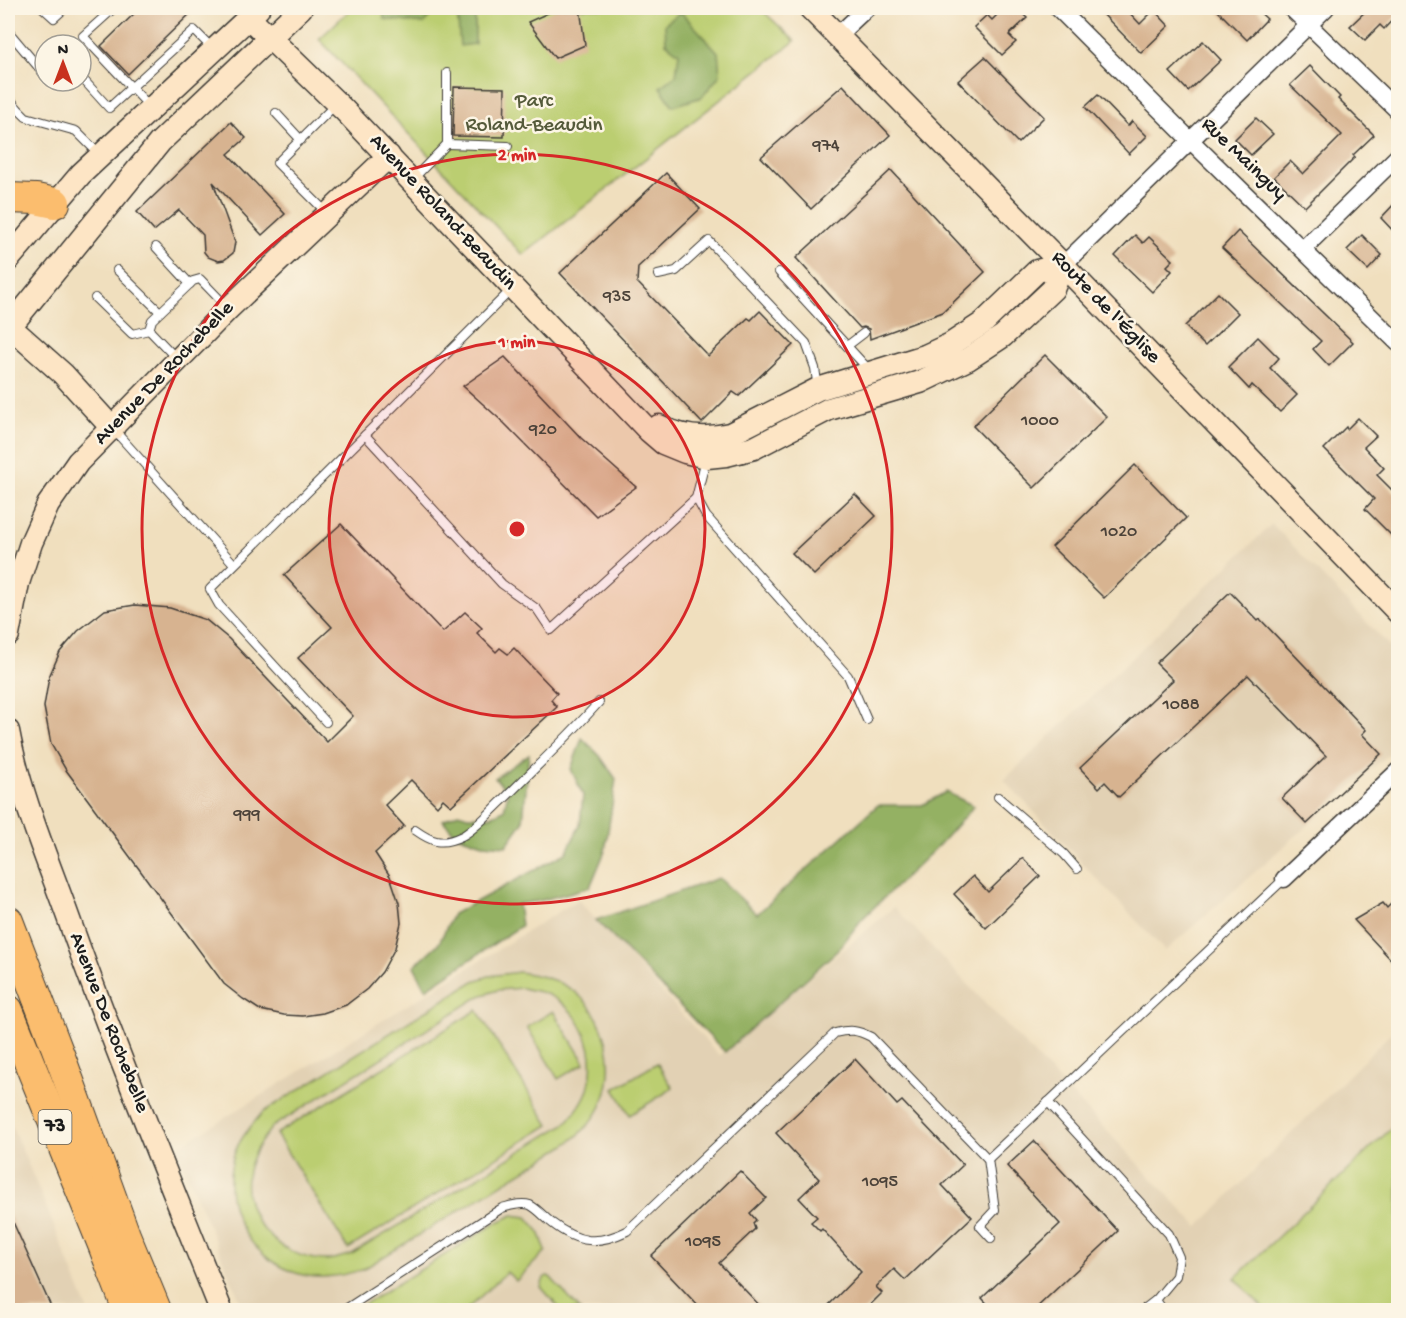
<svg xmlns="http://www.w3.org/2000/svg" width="1406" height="1318" viewBox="0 0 1406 1318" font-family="'Gochi Hand',sans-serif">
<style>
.built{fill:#e2d1b4}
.green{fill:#bbce71;stroke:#6c7546;stroke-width:1.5;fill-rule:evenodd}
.forest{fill:#94b163;stroke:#586640;stroke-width:1.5}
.building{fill:#d7b390}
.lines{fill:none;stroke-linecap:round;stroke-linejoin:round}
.lane-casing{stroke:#3c3934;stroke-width:10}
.street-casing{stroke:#3c3934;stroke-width:19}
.secondary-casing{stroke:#3c3934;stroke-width:25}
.highway-casing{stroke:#3c3934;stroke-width:32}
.lane{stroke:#fff;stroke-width:8}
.street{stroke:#fff;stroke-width:16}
.secondary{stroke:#fde5c5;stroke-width:22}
.highway{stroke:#fbbd6e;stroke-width:30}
.ring{fill:none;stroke:#d62828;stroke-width:3}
.labels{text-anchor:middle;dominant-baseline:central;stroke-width:5;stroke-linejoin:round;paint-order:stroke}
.number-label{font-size:18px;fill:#4b4239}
.shield{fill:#fcf5e5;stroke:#5f5d58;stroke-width:1.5}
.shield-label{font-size:20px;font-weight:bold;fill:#1c1c1c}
.park-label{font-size:21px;fill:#545a3a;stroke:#fcf5e5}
.street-label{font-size:21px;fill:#1c1c1c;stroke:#fcf5e5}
.centre{fill:#d62828;stroke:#fcf5e5;stroke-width:3}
.ring-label{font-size:18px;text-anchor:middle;font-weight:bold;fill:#d62828;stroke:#fcf5e5;stroke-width:5;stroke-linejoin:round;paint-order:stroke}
</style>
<rect width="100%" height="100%" fill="#fcf5e5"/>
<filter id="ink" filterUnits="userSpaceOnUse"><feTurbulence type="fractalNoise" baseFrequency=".0167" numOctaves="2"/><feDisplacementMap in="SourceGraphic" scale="12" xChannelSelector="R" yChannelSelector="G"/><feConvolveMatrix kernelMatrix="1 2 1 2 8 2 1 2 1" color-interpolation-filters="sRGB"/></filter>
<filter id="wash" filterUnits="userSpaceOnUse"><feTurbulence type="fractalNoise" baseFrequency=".008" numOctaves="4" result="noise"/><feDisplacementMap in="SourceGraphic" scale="24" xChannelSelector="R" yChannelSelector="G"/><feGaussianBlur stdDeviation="1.35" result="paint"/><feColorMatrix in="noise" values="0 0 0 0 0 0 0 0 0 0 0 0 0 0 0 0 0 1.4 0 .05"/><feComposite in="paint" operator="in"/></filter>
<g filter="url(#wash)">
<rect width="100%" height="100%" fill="#f0dfbe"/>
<g class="built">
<path d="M1272,524L1398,655V746L1165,951L1004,780Z"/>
<path d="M578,900L719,1055L894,907L1198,1227L1394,1030L1398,1034V1310H244L176,1148Z"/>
<path d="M8,1117L43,1199L88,1310H8Z"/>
</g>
<g class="green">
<path d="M352,8H760L795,41L523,255L319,39Z"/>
<path d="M519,972C539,975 558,979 575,992C607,1017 617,1064 603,1101C596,1120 580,1135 564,1146L362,1270C342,1275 323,1280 303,1275C253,1263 221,1211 232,1162C236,1142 250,1127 263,1112L474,981L489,976ZM522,988C529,990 537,991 544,993C582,1008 599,1052 588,1089C584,1102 574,1114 565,1124L352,1254C344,1256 334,1260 325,1260C281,1259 238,1217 248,1171C252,1153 261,1141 272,1127L480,996L498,990Z"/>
<path d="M477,1010L549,1125L348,1249L276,1134Z"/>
<path d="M553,1011L585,1063L558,1079L527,1027Z"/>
<path d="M657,1063L673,1088L630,1115L614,1089Z"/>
<path d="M1398,1122V1310H1265L1235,1278Z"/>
<path d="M513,1215L527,1217L539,1231L546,1251L516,1281L507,1272L466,1310H355L498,1222Z"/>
<path d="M547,1276L550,1277L580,1310H561L541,1287L544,1278Z"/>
</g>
<g class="forest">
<path d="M383,8H436L424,24L384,19Z"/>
<path d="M457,8H475V44L460,46Z"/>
<path d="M681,12L718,52L720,75L702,97L673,106L660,87L676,75L679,53L666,43L665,24Z"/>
<path d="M582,738L600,756L616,779L605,851L590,887L539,901L518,904L521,926L426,989L414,966L439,943L453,914L566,853L580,825L583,795L571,769Z"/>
<path d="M529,754L523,822L506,846L483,844L456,835L443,820L458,813L468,816H491L504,810L508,792L495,778Z"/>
<path d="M946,792L974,806L938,846L862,919L838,950L725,1052L596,920L719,878L757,914L878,805H922Z"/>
</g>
<g id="blocks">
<g class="building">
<path d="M140,8H196L128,74L101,46Z"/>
<path d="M559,8H580L585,45L555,58L528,22Z"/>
<path d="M1004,8H1016L1027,18L1009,35L1016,42L1002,55L974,27L987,15L992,20Z"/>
<path d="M1097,8H1125L1140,24L1154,10L1169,26L1141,53Z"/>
<path d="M1215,8H1255L1267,19L1247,40Z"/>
<path d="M1369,8H1398V14L1384,29L1380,25L1365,40L1350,26Z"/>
<path d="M1203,41L1221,60L1188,91L1170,72Z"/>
<path d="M985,57L1044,117L1018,143L958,81Z"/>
<path d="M1310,66L1340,97L1338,99L1374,135L1353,155L1355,157L1305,207L1274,177L1290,161L1303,174L1342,135L1290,85Z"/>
<path d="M843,85L890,135L811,209L761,157Z"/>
<path d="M454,87L505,88L504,137L453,136Z"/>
<path d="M1098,95L1128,126L1132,121L1147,136L1129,154L1085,107Z"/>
<path d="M1256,118L1273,134L1251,155L1235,139Z"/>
<path d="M231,122L246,138L228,154L285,214L262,235L213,182L235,242L233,253L224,260L218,261L208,257L204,252L203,235L179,210L154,231L137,212Z"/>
<path d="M891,170L985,272L943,312L870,339L869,329L864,327L860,328L796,258Z"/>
<path d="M666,173L700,209L638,267L637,282L708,356L748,318L751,320L760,311L793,345L739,396L733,392L702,423L560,273Z"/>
<path d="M1398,200V236L1381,218Z"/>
<path d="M1238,231L1353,342L1329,366L1313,349L1321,341L1222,248Z"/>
<path d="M1135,235L1143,243L1149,237L1173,260L1167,266L1172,271L1152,292L1115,256Z"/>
<path d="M1362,235L1382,255L1368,270L1347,250Z"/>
<path d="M1218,293L1238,313L1205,346L1185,326Z"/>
<path d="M1258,337L1279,358L1270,368L1297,395L1280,412L1252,385L1249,389L1228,367Z"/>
<path d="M1045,355L1107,417L1034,488L973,426Z"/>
<path d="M505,357L581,438L636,487L596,516L504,423L463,386Z"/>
<path d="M1358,418L1376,436L1364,447L1384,468L1377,475L1398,496V542L1365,509L1374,499L1324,449L1346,427L1347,429Z"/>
<path d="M1135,465L1186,518L1104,598L1052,547Z"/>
<path d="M855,494L876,516L814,575L792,553Z"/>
<path d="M341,524L443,632L465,612L482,628L477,633L496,652L500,648L508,654L514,648L557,693L551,700L557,707L451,806L443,799L437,806L411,780L385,805L404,826L375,853L390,876L399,903L401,923L395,948L382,972L367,989L346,1005L323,1013L303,1016L284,1015L260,1010L243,999L224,984L66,770L51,744L44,707L49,677L60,652L78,631L105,610L135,605L170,608L206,620L229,639L327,742L353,716L298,658L332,627L284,575Z"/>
<path d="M1230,592L1258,621L1260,619L1366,730L1362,734L1381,754L1307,824L1282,798L1326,756L1248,675L1119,797L1105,782L1099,788L1080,768L1173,680L1156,663Z"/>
<path d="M1023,858L1040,876L986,928L954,894L973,876L988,892Z"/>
<path d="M1398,897V967L1354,920L1383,903L1387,908Z"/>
<path d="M855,1059L897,1105L902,1101L963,1165L942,1185L972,1217L905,1280L894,1269L876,1287L882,1293L864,1311H823L861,1272L822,1229L820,1231L811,1222L817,1217L799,1198L819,1179L776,1133Z"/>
<path d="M1034,1141L1118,1231L1033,1311H994L982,1298L1060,1224L1007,1166Z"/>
<path d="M740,1171L766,1198L750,1213L756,1220L753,1223L755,1229L719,1263L765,1311H703L651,1256Z"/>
<path d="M8,1211L53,1311H8Z"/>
</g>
</g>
</g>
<g filter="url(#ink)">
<use href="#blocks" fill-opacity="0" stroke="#3c3934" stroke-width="1.5"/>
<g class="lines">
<defs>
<g id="lane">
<path d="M43,8L54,18L65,8"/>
<path d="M114,8L83,36L151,108"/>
<path d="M8,31L45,75"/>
<path d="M81,77L109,108L194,30L214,50"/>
<path d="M50,81L51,82"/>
<path d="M8,96L17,108"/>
<path d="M276,113L301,140"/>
<path d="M8,115L17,108L26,117L76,131L100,155"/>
<path d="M447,144L508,146"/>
<path d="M413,179L447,144V73"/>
<path d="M328,214L277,163L336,104"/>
<path d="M156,247L190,284"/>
<path d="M117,270L160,312"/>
<path d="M779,272L870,371"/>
<path d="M658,275L676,271L709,241L806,343L815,368L818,389"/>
<path d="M95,298L132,334L149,330"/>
<path d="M847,346L864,333"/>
<path d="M177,359L149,330L152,320L193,281L200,279L228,308"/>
<path d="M114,430L234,564"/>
<path d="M365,435L502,584L537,609L551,630L696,498L706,459"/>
<path d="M696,498L706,516L848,676L867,720"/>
<path d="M326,722L219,605L210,589L512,289"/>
<path d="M998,797L1064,854L1077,869"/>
<path d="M415,830C432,842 441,846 462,836C475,830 493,809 504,799C536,767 569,736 599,702"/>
<path d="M1048,1102L1169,1234L1179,1257L1176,1276L1156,1300L1163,1310"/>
<path d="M988,1159L1284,879"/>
<path d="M344,1310L502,1208C510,1206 521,1202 530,1205C538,1209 545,1218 552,1223C579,1244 598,1245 627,1231L835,1033C850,1029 857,1030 871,1037L988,1159L995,1210L980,1226L991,1238"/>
<path d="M1143,1310L1156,1300"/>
</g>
<g id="street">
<path d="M1058,8L1190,140L1398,343"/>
<path d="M1291,8L1398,111"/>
<path d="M837,36L867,8"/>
<path d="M1303,249L1398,156"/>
<path d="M1063,265L1326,8"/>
<path d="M1284,879L1398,771"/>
</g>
<g id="secondary">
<path d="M810,8L1063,265L1398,612"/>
<path d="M249,18L344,110L649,431L663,443L685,452L707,457L726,455L754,448L829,409L920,382L968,359L1003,336L1053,289L1063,265"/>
<path d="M8,260L81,174L258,9"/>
<path d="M8,325L63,374L113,429"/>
<path d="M8,329L160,142L301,8"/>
<path d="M659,426C682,438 705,440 730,434L818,389L925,356L951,344L983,323L1037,271L1063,265"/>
<path d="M8,635L18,583L31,543L48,505L78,462L228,309L389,156"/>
<path d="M8,731C20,795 46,856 68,917C115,1049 169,1180 221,1310"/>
</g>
<g id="highway">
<path d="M8,198L36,199L55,203"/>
<path d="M8,921L62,1062L125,1235L156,1310"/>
<path d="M8,1010L103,1245L128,1310"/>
</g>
</defs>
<use href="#lane" class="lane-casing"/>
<use href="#street" class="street-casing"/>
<use href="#secondary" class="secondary-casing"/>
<use href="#highway" class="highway-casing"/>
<use href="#lane" class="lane"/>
<use href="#street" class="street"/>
<use href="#secondary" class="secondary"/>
<use href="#highway" class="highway"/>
</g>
</g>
<circle cx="517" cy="529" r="188" fill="#d62828" fill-opacity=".12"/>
<g class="ring">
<circle cx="517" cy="529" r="188"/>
<circle cx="517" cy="529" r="375"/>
</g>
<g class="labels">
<g class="number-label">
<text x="826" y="146">974</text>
<text x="617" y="297">935</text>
<text x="1040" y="421">1000</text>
<text x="543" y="430">920</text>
<text x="1119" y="532">1020</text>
<text x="1181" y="705">1088</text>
<text x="247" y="815">999</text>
<text x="880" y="1182">1095</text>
<text x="703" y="1242">1095</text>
</g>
<rect class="shield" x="38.5" y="1110" width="33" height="34" rx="4.5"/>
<g class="shield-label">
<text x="55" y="1127">73</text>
</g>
<g class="park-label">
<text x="534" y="102">Parc<tspan x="534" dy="24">Roland-Beaudin</tspan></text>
</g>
<g class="street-label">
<text transform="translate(1243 160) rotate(44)">Rue Mainguy</text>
<text transform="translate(442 213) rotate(47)">Avenue Roland-Beaudin</text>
<text transform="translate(1105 308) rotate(46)">Route de l'Église</text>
<text transform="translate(165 374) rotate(-46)">Avenue De Rochebelle</text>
<text transform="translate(108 1023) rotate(69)">Avenue De Rochebelle</text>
</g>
</g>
<circle cx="517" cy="529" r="9" class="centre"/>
<g class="ring-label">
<text x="517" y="160">2 min</text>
<text x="517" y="347">1 min</text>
</g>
<rect width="1406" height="1318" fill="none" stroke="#fcf5e5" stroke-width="30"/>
<g transform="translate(63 63)"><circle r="28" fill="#fcf5e5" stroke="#a29e95" stroke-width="1.5"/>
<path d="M0-4.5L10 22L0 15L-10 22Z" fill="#c8321e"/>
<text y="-9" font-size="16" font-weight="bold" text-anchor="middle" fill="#1c1c1c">N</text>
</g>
</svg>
